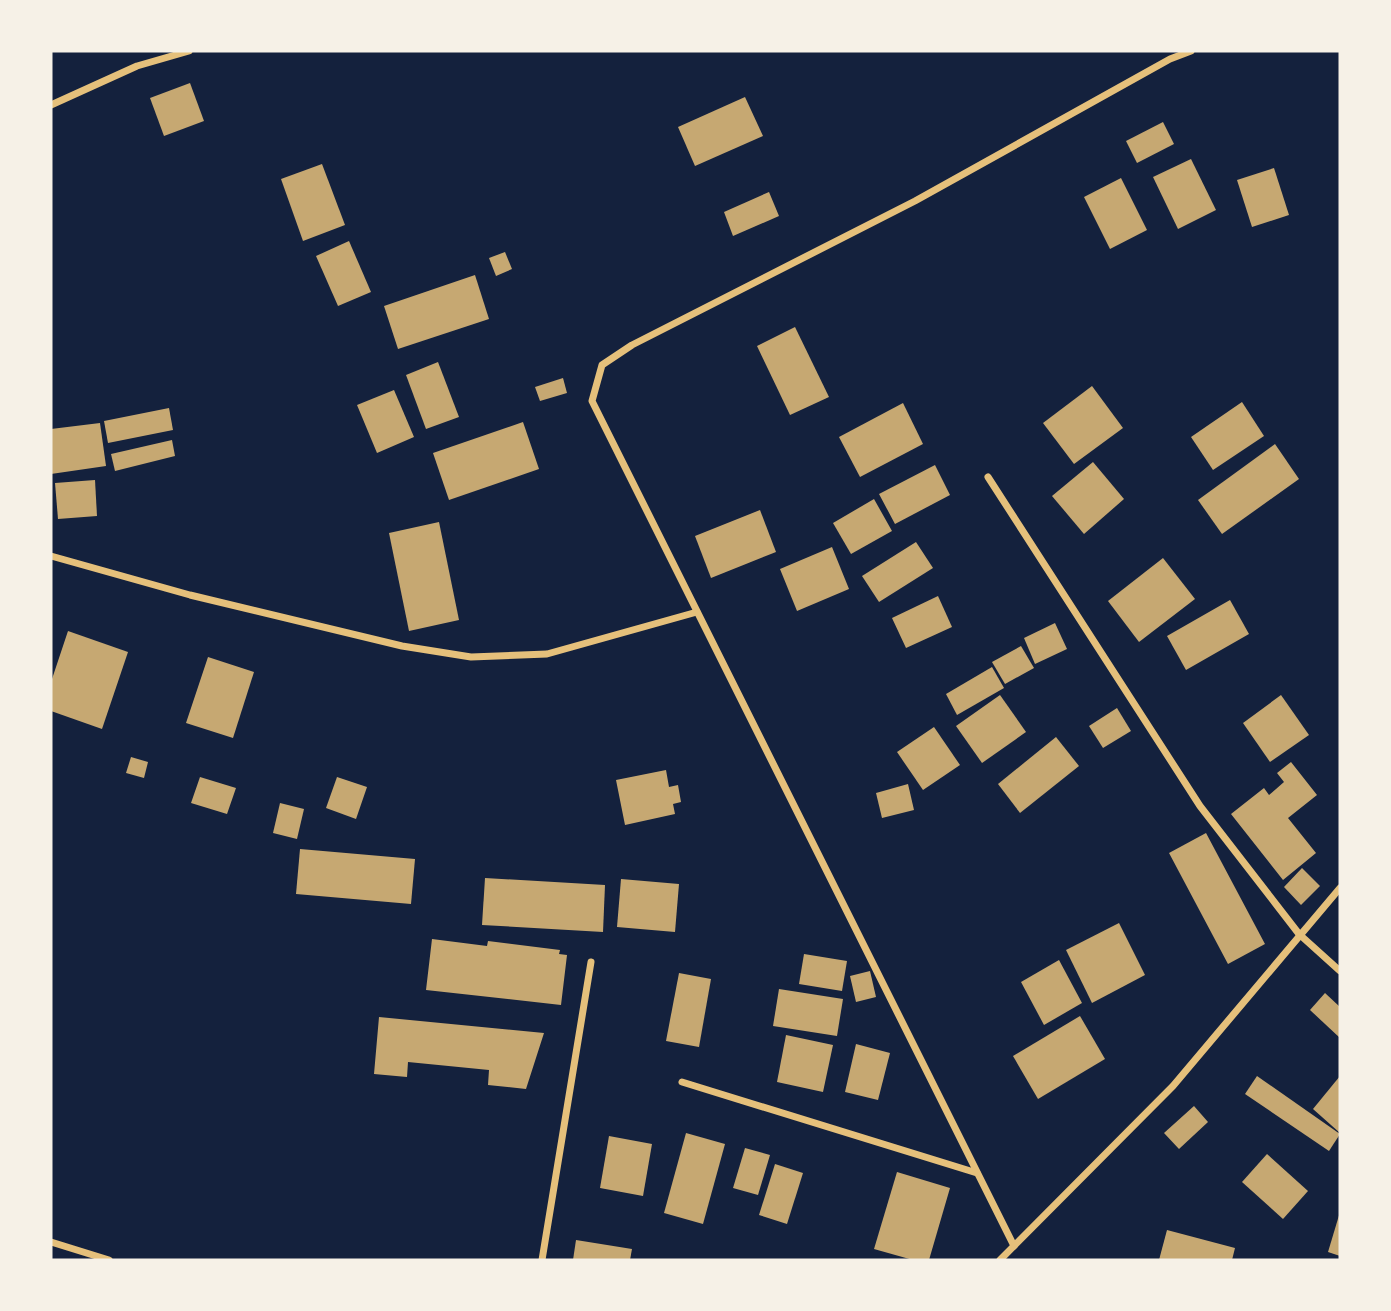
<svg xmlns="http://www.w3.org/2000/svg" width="1391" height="1311" viewBox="0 0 1391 1311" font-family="Mulish,sans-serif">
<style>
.building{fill:#c6a872}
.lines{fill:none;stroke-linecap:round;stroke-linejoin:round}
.minor{stroke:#e5c07b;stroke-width:7}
</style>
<rect width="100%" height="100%" fill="#14213d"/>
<g class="building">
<path d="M190,83L204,121L164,136L150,98Z"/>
<path d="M745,97L763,136L695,166L678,127Z"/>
<path d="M1163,122L1174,144L1137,163L1126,141Z"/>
<path d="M1191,159L1216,210L1178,229L1153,177Z"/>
<path d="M322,164L345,225L303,241L281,179Z"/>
<path d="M1274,168L1289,215L1252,227L1237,180Z"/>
<path d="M1121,178L1147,230L1110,249L1084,197Z"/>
<path d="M769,192L779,216L733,236L724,212Z"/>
<path d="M349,241L371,292L338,306L316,256Z"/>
<path d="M505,252L512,269L496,276L489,258Z"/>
<path d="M475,275L489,319L398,349L384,306Z"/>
<path d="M795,327L829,397L790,415L757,346Z"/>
<path d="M438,362L459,417L426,429L406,375Z"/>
<path d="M563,378L567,393L540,401L535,387Z"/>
<path d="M1092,386L1123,428L1074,464L1043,423Z"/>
<path d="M394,390L414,437L377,453L357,405Z"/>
<path d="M1242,402L1264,436L1213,470L1191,437Z"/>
<path d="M903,403L923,444L860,477L839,437Z"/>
<path d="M169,408L173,430L108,443L104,421Z"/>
<path d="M523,422L539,469L449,500L433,453Z"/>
<path d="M100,423L106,466L51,474V429Z"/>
<path d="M172,440L175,456L115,471L111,454Z"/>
<path d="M1275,444L1299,479L1222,534L1198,500Z"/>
<path d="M1093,462L1124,499L1084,534L1052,496Z"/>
<path d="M935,465L950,495L895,524L879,494Z"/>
<path d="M95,480L97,516L58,519L55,483Z"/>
<path d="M874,499L892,531L851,554L833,523Z"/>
<path d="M760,510L776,552L711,578L695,536Z"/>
<path d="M439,522L459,620L409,631L389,533Z"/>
<path d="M916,542L933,568L879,602L862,576Z"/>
<path d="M832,547L849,589L797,611L780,569Z"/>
<path d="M1163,558L1195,599L1139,642L1108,601Z"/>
<path d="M938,596L952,627L906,648L892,618Z"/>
<path d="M1230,600L1249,634L1186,670L1167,636Z"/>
<path d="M1055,623L1067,649L1035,664L1024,638Z"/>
<path d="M68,631L128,652L102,729L51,711V682Z"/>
<path d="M1021,646L1034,668L1005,684L992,662Z"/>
<path d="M208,657L254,672L233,738L186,723Z"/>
<path d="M992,667L1004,688L957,715L946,694Z"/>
<path d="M1000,695L1026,732L982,763L956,726Z"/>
<path d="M1281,695L1309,735L1270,762L1243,723Z"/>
<path d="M1117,708L1131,731L1103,748L1089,726Z"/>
<path d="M934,727L960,765L923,790L897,752Z"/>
<path d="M1056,737L1079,766L1020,813L998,784Z"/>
<path d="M131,757L148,762L144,778L126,773Z"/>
<path d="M1291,762L1317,795L1288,818L1316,853L1283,880L1231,814L1264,788L1269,795L1284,782L1277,773Z"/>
<path d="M666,770L669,787L678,785L681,802L673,804L675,814L625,825L616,780Z"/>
<path d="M200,777L236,788L227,814L191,803Z"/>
<path d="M337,777L367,787L356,819L326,808Z"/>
<path d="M908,784L914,810L882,818L876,793Z"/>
<path d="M280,803L304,809L297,839L273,833Z"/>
<path d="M1206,833L1265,944L1228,964L1169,853Z"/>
<path d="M300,849L415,859L411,904L296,894Z"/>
<path d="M1302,868L1320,886L1301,905L1284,887Z"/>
<path d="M485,878L605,885L603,932L482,925Z"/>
<path d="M621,879L679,884L675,932L617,927Z"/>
<path d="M1119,923L1145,975L1092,1003L1066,950Z"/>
<path d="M432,939L487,946L488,941L560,950L559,954L567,955L561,1005L426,990Z"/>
<path d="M804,954L847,961L842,991L799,984Z"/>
<path d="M1059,960L1082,1003L1044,1025L1021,982Z"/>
<path d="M870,971L876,997L856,1002L850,976Z"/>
<path d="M679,973L711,979L699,1047L666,1041Z"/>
<path d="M779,989L843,999L837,1036L773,1026Z"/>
<path d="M1325,993L1340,1007V1038L1310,1010Z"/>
<path d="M1080,1016L1105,1059L1038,1099L1013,1056Z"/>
<path d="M379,1017L544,1033L526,1089L488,1085L489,1070L408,1062L407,1077L374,1074Z"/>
<path d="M786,1035L833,1045L823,1092L777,1082Z"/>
<path d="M856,1044L890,1053L878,1100L845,1092Z"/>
<path d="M1257,1076L1340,1134L1329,1151L1245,1094Z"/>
<path d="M1340,1076V1133L1313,1109Z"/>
<path d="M1194,1106L1208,1122L1179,1149L1164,1133Z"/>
<path d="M686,1133L725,1144L703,1224L664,1213Z"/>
<path d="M609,1136L652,1144L643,1196L600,1188Z"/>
<path d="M745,1148L770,1155L758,1195L733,1188Z"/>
<path d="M1267,1154L1308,1191L1283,1219L1242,1182Z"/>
<path d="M775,1164L803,1173L787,1224L759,1215Z"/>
<path d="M897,1172L950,1188L929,1260H913L874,1249Z"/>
<path d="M1340,1212V1256L1328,1252Z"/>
<path d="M1167,1230L1235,1248L1232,1260H1159Z"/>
<path d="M576,1240L632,1249L630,1260H573Z"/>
</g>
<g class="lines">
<g class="minor">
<path d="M51,105L137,66L189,51"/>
<path d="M988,477L1200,806L1299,934L1340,971"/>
<path d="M51,556L190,595L402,646L471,657L547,654L697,612"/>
<path d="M682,1082L977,1173"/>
<path d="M51,1242L109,1260"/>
<path d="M1014,1246L592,401L602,365L632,345L915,201L1170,59L1191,51"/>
<path d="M542,1260L591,962"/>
<path d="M1000,1260L1173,1086L1340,888"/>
</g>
</g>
<rect width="1391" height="1311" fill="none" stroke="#f6f1e7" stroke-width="105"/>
</svg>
